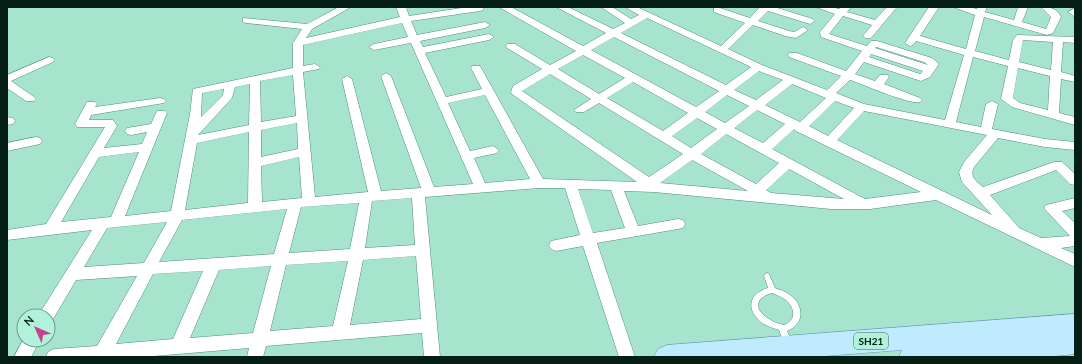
<svg xmlns="http://www.w3.org/2000/svg" width="1082" height="364" viewBox="0 0 1082 364" font-family="Lato,sans-serif">
<style>
.lines{fill:none;stroke-linecap:round;stroke-linejoin:round}
.lane-casing{stroke:#528e79;stroke-width:1}
.street-casing{stroke:#528e79;stroke-width:1}
.primary-casing{stroke:#639aad;stroke-width:1}
.lane{fill:#fff;fill-rule:evenodd}
.street{fill:#fff;fill-rule:evenodd}
.primary{fill:#c0ebff;fill-rule:evenodd}
.labels{text-anchor:middle;dominant-baseline:central;stroke-width:3.5;stroke-linejoin:round;paint-order:stroke}
.shield{fill:#b3f2da;stroke:#395e51;stroke-width:1}
.shield-label{font-size:10px;font-weight:bold;fill:#051e16}
</style>
<rect width="100%" height="100%" fill="#a6e4cd"/>
<g class="lines">
<defs>
<path id="lane" d="M767,273L769,274L775,288C780,290 785,291 790,295C804,305 805,324 787,331L792,343L791,345L788,346L785,345L779,330C773,328 767,326 762,323C746,310 748,294 768,288L764,276L765,274ZM772,293C777,295 782,297 786,300C796,309 796,320 784,325C779,324 773,322 769,319C754,310 754,298 772,293Z"/>
<g id="street">
<path d="M339,7H351L312,29L306,38L400,17L396,7H406L409,16L468,7H484L483,10L480,11L411,21L417,35L485,22L490,25L485,28L420,41L423,47L489,34L494,37L489,40L425,53L446,97L482,89L471,68L472,66H480L543,179L637,182L512,94L511,92L513,86L542,69L507,48L506,46L507,44H515L550,65L576,51L499,7H511L583,46L606,33L556,7H568L613,29L625,23L601,7H612L631,19L639,15L625,7H637L721,46L745,23L714,12V8H720L750,18L760,7H774L813,19L815,21L810,24L768,11L758,21L789,31L794,32L803,27L808,30L796,38L785,36L753,25L728,49L762,65L827,90L841,76L789,57L788,55L789,53H797L846,71L862,51L821,37L820,32L835,14L816,7H831L839,9L841,7H851L847,12L875,20L887,7H897L871,38H865L863,36L872,25L843,16L829,34L867,46L871,41H877L932,58L939,64L930,77L921,81L864,62L855,74L875,81L880,75H888L889,77L884,84L920,98L922,100L920,102C909,105 863,84 850,80L836,93L864,104L945,120L964,55L916,41L913,45L910,46L905,43L929,7H939L920,36L966,49L975,15L953,7H968L977,9V7H987L985,12L1014,20L1018,7H1028L1022,22L1046,29L1051,17L1041,7C1050,7 1057,8 1061,17L1053,33L1047,35L984,17L975,51L1009,60L1013,40L1017,35L1075,37V43L1063,42L1061,72L1075,76V82L1061,79L1059,113L1075,117V125L1012,107L1001,99L1008,66L973,57L956,122L981,127L986,104L992,101L998,104L992,129L1045,139L1075,142V150L1045,147L998,138L974,167C969,177 976,181 983,187L1054,162H1062L1075,174V185L1070,184L1056,170L990,195L1019,228L1041,238L1070,236L1044,208L1046,205L1075,198V208L1062,211L1075,223V246L1061,248L1075,254V267L936,200L870,209H831L654,192L624,191L638,226L678,219L683,220L685,224L683,228L678,229L597,243L635,357H619L583,246L556,251L551,249L549,245L551,241L580,235L565,188H539L425,197L440,357H424L422,333L266,346L263,357H247L249,348L142,357H46L48,352L54,349L97,346L137,276L76,280L52,321L48,322V316H38L92,230L7,240V230L46,224L105,127H77L75,124L87,102H95L97,104L95,107L160,98L164,99L166,101L164,103L91,115L89,120H113L117,126L104,148L142,144L147,132L131,135L127,134L125,131L127,128L151,124L157,111H165L167,113L125,216L171,211L190,114L193,89L293,68V43L302,29L246,23L243,22V18L307,24ZM647,18L751,67L726,85L621,33ZM402,23L408,37L374,44L369,47L374,50L411,43L473,184L434,187L391,76L386,73L381,76L421,188L381,191L352,79L347,76L342,79L368,192L315,197L303,72L319,69L320,67L315,64L303,66V45ZM614,37L719,91L696,107L591,50ZM1023,40L1053,42L1051,70L1019,62ZM876,47L924,62L928,65L875,48ZM871,54L923,71L920,74L869,57ZM583,55L625,78L599,94L558,69ZM1018,68L1050,76L1048,110L1020,103L1013,98ZM759,71L783,80L756,100L734,90ZM550,74L591,99L574,110L576,112H584L599,103L683,154L649,177L522,91ZM293,75L296,116L261,122L260,81ZM633,82L688,113L663,131L607,98ZM250,84L249,125L198,135L232,98L235,87ZM792,84L826,98L800,122L765,105ZM224,89L223,95L201,117L202,93ZM485,95L530,179L485,183L474,158L497,153L499,150L493,146L470,151L448,103ZM727,95L749,106L725,123L705,112ZM835,101L854,108L828,136L809,126ZM757,110L785,124L763,143L734,128ZM864,111L987,135L964,162L959,172L962,182L992,215L837,140ZM697,118L717,129L691,148L672,136ZM297,123L298,149L261,157V130ZM794,129L796,131L921,192L865,199L772,149ZM249,132L248,203L185,210L197,143ZM726,134L779,163L756,184L701,154ZM139,152L111,217L61,222L99,157ZM299,157L302,198L262,202L261,166ZM692,160L748,191L660,183ZM789,169L844,199L771,193L766,190ZM578,189L611,190L625,228L593,233ZM412,198L415,245L365,248L372,201ZM359,203L350,249L289,253L301,207ZM287,209L274,254L159,262L182,220ZM167,222L144,263L84,267L107,228ZM416,256L421,319L350,325L363,260ZM348,261L333,326L270,331L286,265ZM271,266L253,333L190,338L219,270ZM203,271L173,339L116,344L153,274Z"/>
<path d="M1075,8V17L1068,12Z"/>
<path d="M49,57L53,58L54,60L53,62L11,81L34,97L36,99L34,101H26L7,88V75Z"/>
<path d="M7,117L13,118L15,121L13,124L7,125Z"/>
<path d="M36,137L40,138L42,141L40,144L7,151V143Z"/>
<path d="M24,338V340H40L31,357H14Z"/>
</g>
<path id="primary" d="M1075,314V354L1045,357H899L902,350L813,357H654L658,349L667,345Z"/>
</defs>
<use href="#lane" class="lane-casing"/>
<use href="#street" class="street-casing"/>
<use href="#primary" class="primary-casing"/>
<use href="#lane" class="lane"/>
<use href="#street" class="street"/>
<use href="#primary" class="primary"/>
</g>
<g class="labels">
<rect class="shield" x="854" y="333" width="34" height="16" rx="3"/>
<g class="shield-label">
<text x="871" y="341">SH21</text>
</g>
</g>
<rect width="1082" height="364" fill="none" stroke="#051e16" stroke-width="16"/>
<g transform="translate(36 328) rotate(315)"><circle r="19" fill="#b3f2da" stroke="#6d9d8c"/>
<path d="M0-3L7 15L0 10L-7 15Z" fill="#c5438b"/>
<text y="-6" font-size="11" font-weight="bold" text-anchor="middle" fill="#051e16">N</text>
</g>
</svg>
